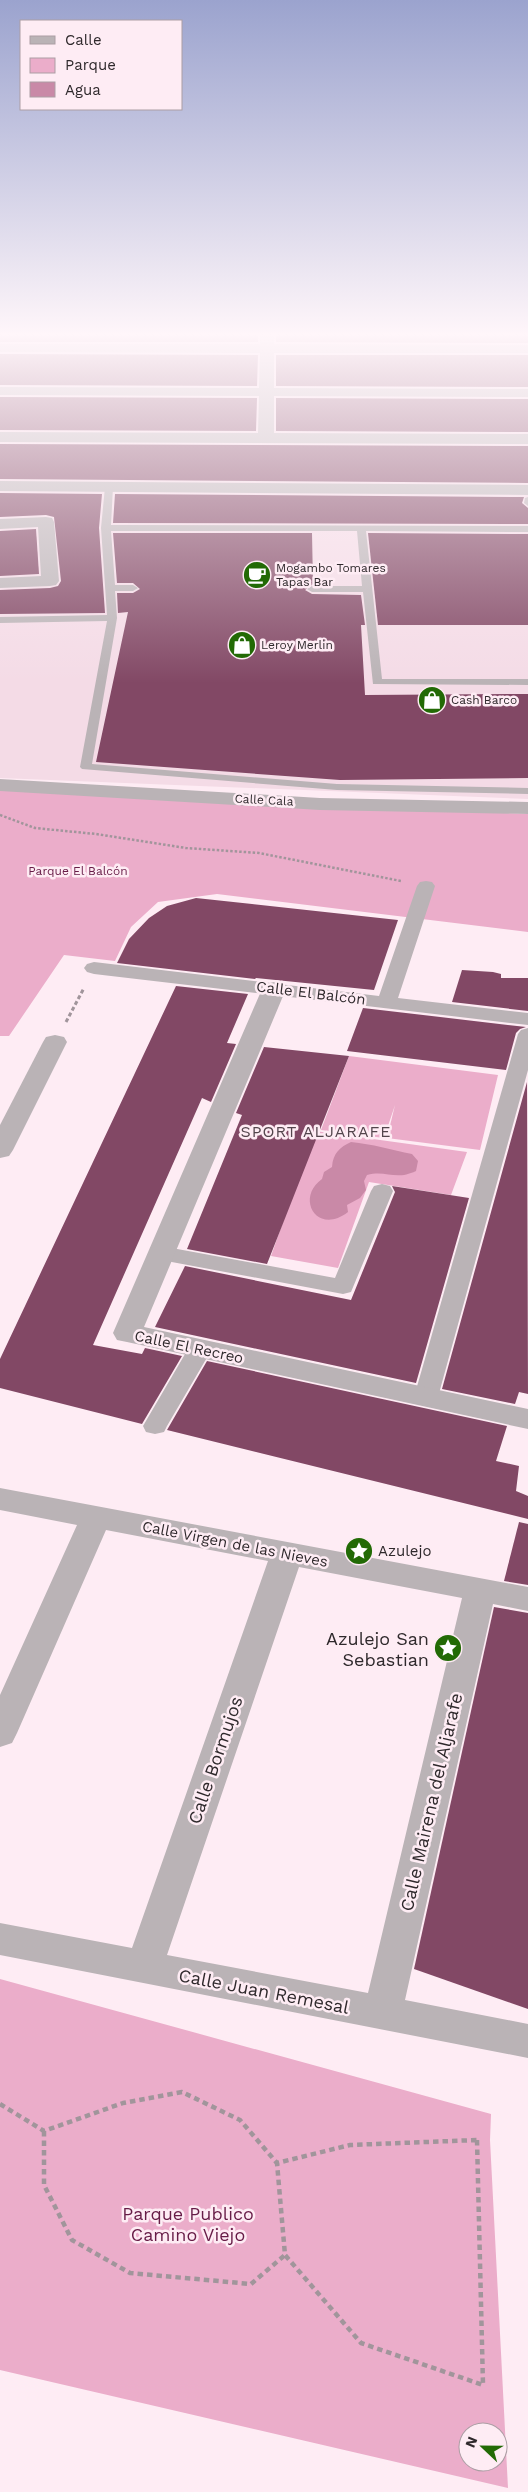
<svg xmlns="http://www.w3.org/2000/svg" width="528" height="2492" viewBox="0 0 528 2492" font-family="'Work Sans',sans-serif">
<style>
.built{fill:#f4dbe6}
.green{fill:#ebadca;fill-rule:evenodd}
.water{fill:#c989a7}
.building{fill:#824865}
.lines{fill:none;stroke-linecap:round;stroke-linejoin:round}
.path-far2{stroke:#a1959b;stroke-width:2.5;stroke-dasharray:2.5 2;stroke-linecap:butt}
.path-far1{stroke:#a1959b;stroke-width:3;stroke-dasharray:4 2.5;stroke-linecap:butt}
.path{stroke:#a1959b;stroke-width:4.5;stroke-dasharray:5.5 4;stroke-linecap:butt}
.service{fill:#bab3b6;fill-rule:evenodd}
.pedestrian{fill:#bab3b6;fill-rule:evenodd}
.minor{fill:#bab3b6;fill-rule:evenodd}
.labels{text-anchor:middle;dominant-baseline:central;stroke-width:5;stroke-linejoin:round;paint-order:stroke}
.far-poi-label{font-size:12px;fill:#2f292c;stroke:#feecf4;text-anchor:start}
.far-street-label{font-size:12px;fill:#2f292c;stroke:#feecf4}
.far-park-label{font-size:12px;fill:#671c47;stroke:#feecf4}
.street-label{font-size:15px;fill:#2f292c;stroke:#feecf4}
.poi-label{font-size:15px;fill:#2f292c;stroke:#feecf4;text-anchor:start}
.neighbourhood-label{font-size:16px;letter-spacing:1px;fill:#53454c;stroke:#feecf4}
.near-poi-label{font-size:18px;fill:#2f292c;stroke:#feecf4;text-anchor:end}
.near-street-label{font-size:18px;fill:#2f292c;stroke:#feecf4}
.near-park-label{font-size:18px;fill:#671c47;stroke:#feecf4}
</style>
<rect width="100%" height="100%" fill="#feecf4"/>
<path class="built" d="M0,334H528V799L0,778Z"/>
<g class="green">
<path d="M0,790L528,814V932L217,894L158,902L131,927L115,961L64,955L9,1036H0Z"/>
<path d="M349,1056L498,1075L480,1150L387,1138L395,1105L384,1138L321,1130Z"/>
<path d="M315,1131L467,1152L451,1195L369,1182L338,1268L271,1256Z"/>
<path d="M0,1979L491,2114L490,2140L508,2488L0,2370ZM468,2432H498V2462H468Z"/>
</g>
<path class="water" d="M351,1142C372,1144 392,1150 412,1154L418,1161L416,1171C395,1181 387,1170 367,1175L364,1181L366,1190L360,1198L347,1205L348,1212C317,1236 295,1198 322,1179L324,1172L332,1167C333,1153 340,1147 351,1142Z"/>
<g class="building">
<rect x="0" y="334" width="258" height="8"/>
<path d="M276,334H528V343L276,342Z"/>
<path d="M0,354L258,355L257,386L0,385Z"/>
<path d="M276,355H528V387L276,386Z"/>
<path d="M0,397L257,398L256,431L0,430Z"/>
<path d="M276,398L528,399V432L276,431Z"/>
<path d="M0,444L528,446V483L0,479Z"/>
<path d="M0,493L102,494L99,528L105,613L0,614V590L50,588L58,586L61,581L54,517L46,515L0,517Z"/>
<path d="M115,494L524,497L522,503L528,508V524L113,523Z"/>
<path d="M36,529L39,574L0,576V531Z"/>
<path d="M113,533H312L313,584L305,590L312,594L361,595L365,625H361L365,695L528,694V778L340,780L96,762L128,612L118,613L117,593H133L140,589L133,583H117Z"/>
<path d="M368,533L528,534V625H378Z"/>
<path d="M196,898L252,904L398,920L374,990L256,978L255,979L117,963L129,939L149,918L167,906Z"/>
<path d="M462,970L493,972L501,974V978H528V1011L452,1002Z"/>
<path d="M176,986L248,994L227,1043L236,1044L211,1102L202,1098L93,1345L142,1354L145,1348L182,1356L142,1424L0,1388V1359Z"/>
<path d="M363,1008L526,1027L520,1029L516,1033L506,1070L347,1051Z"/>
<path d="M264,1047L349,1056L267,1264L187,1249L242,1115L236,1113Z"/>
<path d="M527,1082L528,1394L519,1392L515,1404L442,1389Z"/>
<path d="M392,1186L469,1198L416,1383L155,1327L185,1266L351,1300L395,1192Z"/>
<path d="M207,1361L507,1426L496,1461L519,1466L516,1491L528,1496V1519L167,1430Z"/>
<path d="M519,1522L528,1524V1585L504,1581Z"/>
<path d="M494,1607L528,1613V2009L414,1969Z"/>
</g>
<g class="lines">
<path class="path-far2" d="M0,815L35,828L96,834L186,848L259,853L401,881"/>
<path class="path-far1" d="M66,1022L84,988"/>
<g class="path">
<path d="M0,2104L44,2131L123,2103L182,2092L240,2120L277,2163"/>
<path d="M44,2131V2185L72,2240L130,2273L251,2284L285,2255"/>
<path d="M477,2140L483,2385L361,2343L285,2255L277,2163L350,2145Z"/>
</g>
<g class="service">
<path d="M109,484L113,487L111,525L528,526V532L366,531L382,679H528V685L373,684L363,592H312L307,589L312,586H362L357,531H111L115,585H133L138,588L133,591H115L117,618L92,764L337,784L528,788V794L337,790L82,769L80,767L107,621L0,623V617L107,615L101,528L105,487Z"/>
<path d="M528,497V506L524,503L525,498Z"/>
</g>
<g class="pedestrian">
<path d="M426,881L432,882L435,886L398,998L528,1013V1025L94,974L87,972L84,968L87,964L94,962L379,996L417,886L420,882Z"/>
<path d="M528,1028V1070L438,1397L435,1403L426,1405L417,1403L414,1397L518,1034L521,1030Z"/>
<path d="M382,1184L390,1186L393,1191L351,1292L343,1294L161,1260L153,1258L150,1253L153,1248L161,1246L335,1278L371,1191L374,1186Z"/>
<path d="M200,1341L208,1344L212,1349L167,1426L164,1432L155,1434L146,1432L143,1426L188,1349L192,1344Z"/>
</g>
<g class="minor">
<path d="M260,334H274V344L528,345V353H274V388L528,389V397L274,396V433L528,434V444L0,442V432L258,433L259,396L0,395V387L259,388L260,353L0,352V344H260Z"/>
<path d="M0,481L528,485V495L0,491Z"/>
<path d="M46,517L52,518L54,522L59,581L56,585L50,586L0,588V578L41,576L38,527L0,529V519Z"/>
<path d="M0,779L320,798L528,802V814L320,810L0,791Z"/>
<path d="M274,982L282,984L286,989L144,1327L528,1409V1429L127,1342L117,1340L113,1333L262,989L266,984Z"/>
<path d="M55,1035L64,1037L67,1042L13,1150L9,1156L0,1158V1125L43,1042L46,1037Z"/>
<path d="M0,1488L528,1587V1611L493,1604L405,2000L528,2024V2058L0,1955V1923L132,1948L268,1561L106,1530L17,1733L12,1743L0,1747V1695L77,1525L0,1510ZM299,1567L462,1598L368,1993L167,1955Z"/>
</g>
</g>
<linearGradient id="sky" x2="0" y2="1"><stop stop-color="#9ba3ce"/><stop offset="0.49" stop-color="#fff6fa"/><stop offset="1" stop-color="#fff6fa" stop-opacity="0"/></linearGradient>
<rect width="528" height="683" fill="url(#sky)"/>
<defs>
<symbol id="cafe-disc" viewBox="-11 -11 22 22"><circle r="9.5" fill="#226a05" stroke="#feecf4"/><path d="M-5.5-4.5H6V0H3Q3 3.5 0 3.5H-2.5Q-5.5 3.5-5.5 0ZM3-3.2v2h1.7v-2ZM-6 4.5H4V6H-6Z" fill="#fff"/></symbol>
<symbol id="shop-disc" viewBox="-11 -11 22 22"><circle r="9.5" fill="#226a05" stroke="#feecf4"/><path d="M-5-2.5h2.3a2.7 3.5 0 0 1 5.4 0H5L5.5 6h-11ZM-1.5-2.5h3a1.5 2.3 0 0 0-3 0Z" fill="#fff"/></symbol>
<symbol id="sight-disc" viewBox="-11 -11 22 22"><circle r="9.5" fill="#226a05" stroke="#feecf4"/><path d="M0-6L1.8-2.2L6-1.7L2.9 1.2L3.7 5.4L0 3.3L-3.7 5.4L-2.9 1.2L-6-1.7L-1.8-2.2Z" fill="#fff"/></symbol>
</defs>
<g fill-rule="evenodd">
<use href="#cafe-disc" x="241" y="559" width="32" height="32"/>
<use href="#shop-disc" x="226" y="629" width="32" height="32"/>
<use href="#shop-disc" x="416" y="684" width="32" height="32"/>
<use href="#sight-disc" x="343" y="1535" width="32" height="32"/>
<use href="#sight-disc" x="432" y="1632" width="32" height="32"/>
</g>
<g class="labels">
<g class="far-poi-label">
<text x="276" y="568">Mogambo Tomares<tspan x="276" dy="14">Tapas Bar</tspan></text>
<text x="261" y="645">Leroy Merlin</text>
<text x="451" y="700">Cash Barco</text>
</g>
<g class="far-street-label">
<text transform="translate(264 800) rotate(3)">Calle Cala</text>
</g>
<g class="far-park-label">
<text x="78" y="871">Parque El Balcón</text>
</g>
<g class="street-label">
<text transform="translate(311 993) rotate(7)">Calle El Balcón</text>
<text transform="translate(189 1347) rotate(12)">Calle El Recreo</text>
<text transform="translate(235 1544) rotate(11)">Calle Virgen de las Nieves</text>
</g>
<g class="poi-label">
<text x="378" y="1551">Azulejo</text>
</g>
<g class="neighbourhood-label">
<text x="316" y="1131">SPORT ALJARAFE</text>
</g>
<g class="near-poi-label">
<text x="429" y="1638">Azulejo San<tspan x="429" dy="21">Sebastian</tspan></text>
</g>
<g class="near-street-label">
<text transform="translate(215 1760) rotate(-71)">Calle Bormujos</text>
<text transform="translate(431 1802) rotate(-77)">Calle Mairena del Aljarafe</text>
<text transform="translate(264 1991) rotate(11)">Calle Juan Remesal</text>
</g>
<g class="near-park-label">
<text x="188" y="2213">Parque Publico<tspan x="188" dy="21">Camino Viejo</tspan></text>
</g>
</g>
<rect x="20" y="20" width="162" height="90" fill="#feecf4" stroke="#ab9ea4"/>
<rect x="30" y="36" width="25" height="8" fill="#bab3b6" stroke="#ab9ea4"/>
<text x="65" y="45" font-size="15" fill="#2f292c">Calle</text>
<rect x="30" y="58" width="25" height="15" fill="#ebadca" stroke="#ab9ea4"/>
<text x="65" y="70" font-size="15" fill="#2f292c">Parque</text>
<rect x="30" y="82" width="25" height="15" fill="#c989a7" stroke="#ab9ea4"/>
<text x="65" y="95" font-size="15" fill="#2f292c">Agua</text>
<g transform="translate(483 2447) rotate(292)"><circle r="24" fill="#feecf4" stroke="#ab9ea4"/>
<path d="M0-4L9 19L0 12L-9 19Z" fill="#226a05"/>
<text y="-8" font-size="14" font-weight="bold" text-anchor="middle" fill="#2f292c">N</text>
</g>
</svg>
